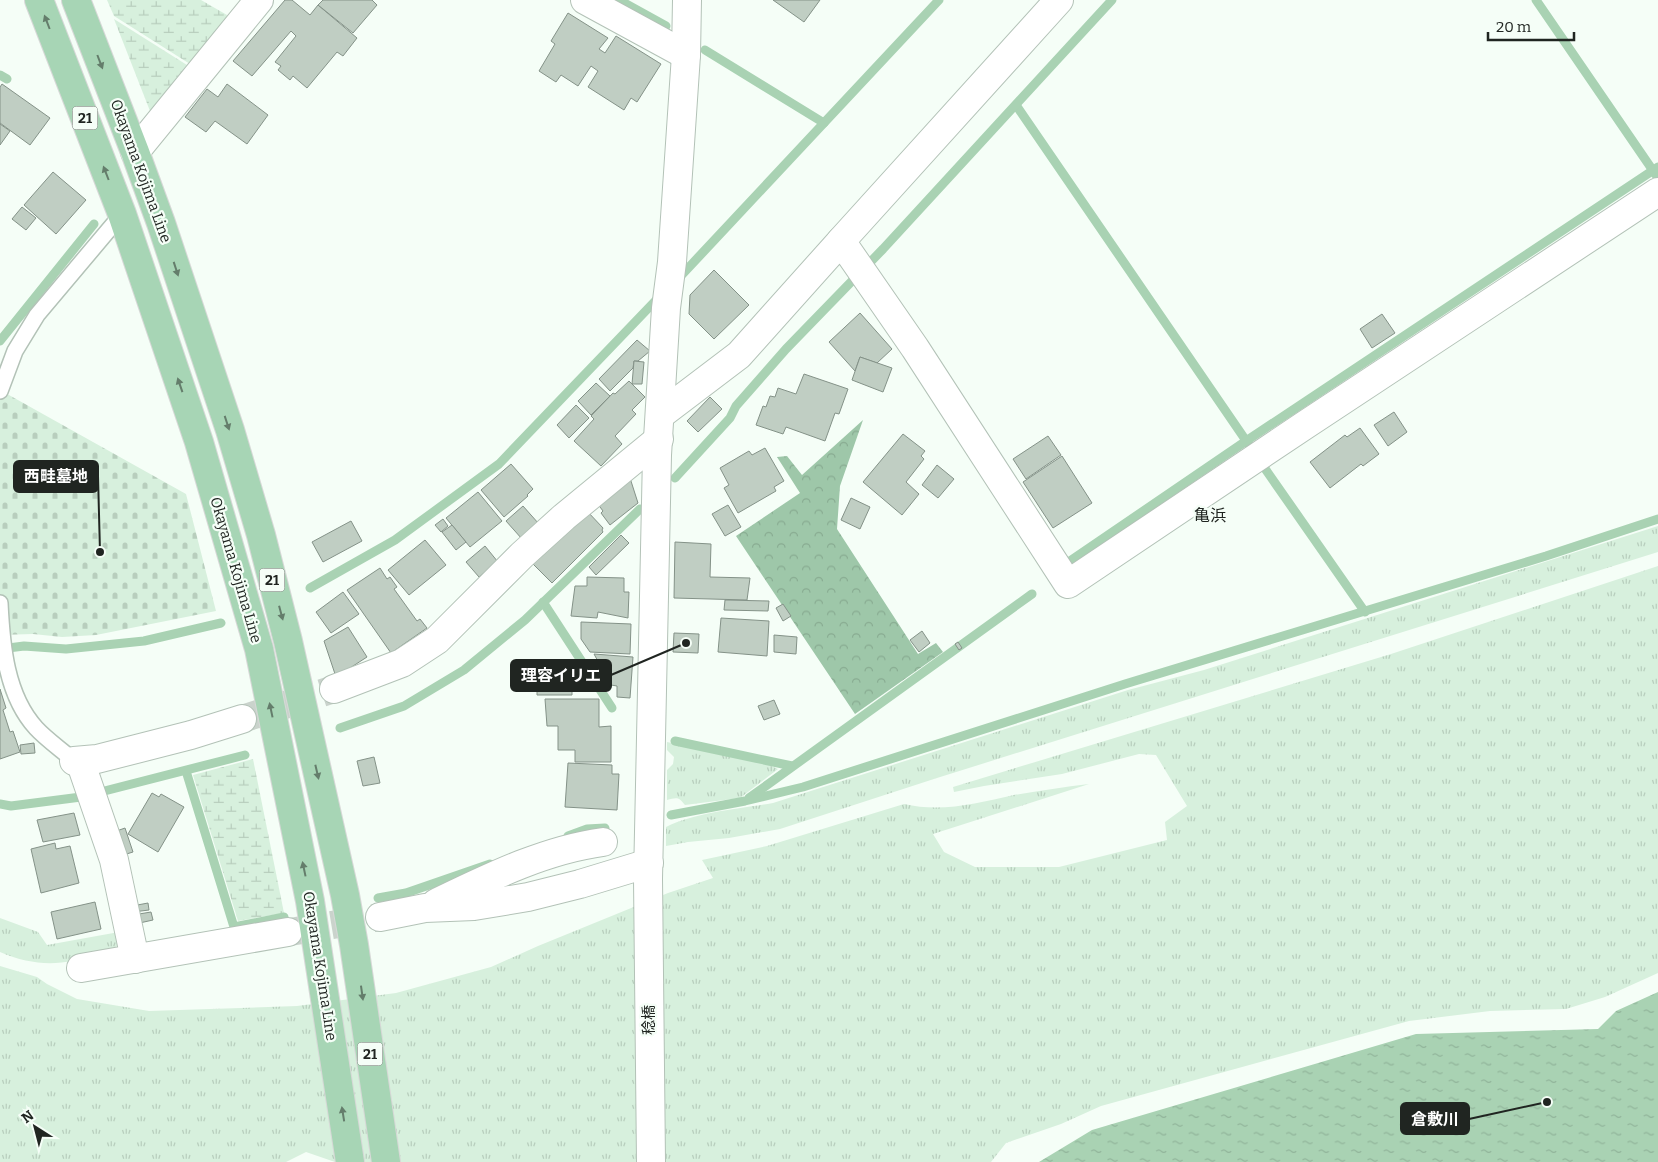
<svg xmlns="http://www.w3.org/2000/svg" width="1658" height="1162" viewBox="0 0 1658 1162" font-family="Bitter,'Noto Sans JP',serif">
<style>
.grass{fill:url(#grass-tufts)}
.forest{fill:url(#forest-crowns)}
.wetland{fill:url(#wetland-marsh)}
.cemetery{fill:url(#cemetery-stones)}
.water{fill:url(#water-ripples)}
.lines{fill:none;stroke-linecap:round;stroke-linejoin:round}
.stream{stroke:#a9d2b3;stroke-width:9}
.building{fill:#c0cec3;stroke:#849288}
.street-tunnel{stroke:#cad3cc;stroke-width:28;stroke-dasharray:28 14;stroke-linecap:butt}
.lane-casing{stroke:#b3c2b7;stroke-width:18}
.street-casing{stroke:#b3c2b7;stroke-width:30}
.secondary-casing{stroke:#b3c2b7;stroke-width:30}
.primary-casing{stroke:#d7d8d7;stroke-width:30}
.lane{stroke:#fff;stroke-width:15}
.street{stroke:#fff;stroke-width:28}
.secondary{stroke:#fff;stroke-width:28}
.primary{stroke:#a7d5b5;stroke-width:28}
.oneway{fill:#647d6b}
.labels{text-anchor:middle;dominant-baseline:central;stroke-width:4.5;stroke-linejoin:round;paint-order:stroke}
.shield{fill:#f5fef7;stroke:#606661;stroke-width:1}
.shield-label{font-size:14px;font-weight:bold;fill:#202521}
.street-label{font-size:15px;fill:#202521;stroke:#f5fef7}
.neighbourhood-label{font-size:16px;fill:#202521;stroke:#f5fef7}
.leader{fill:none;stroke:#202521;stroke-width:2}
.callout-dot{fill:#202521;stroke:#f5fef7;stroke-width:2}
.callout{fill:#202521;stroke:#202521;stroke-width:2}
.callout-label{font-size:16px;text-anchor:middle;font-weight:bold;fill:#fff}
</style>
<defs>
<pattern id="grass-tufts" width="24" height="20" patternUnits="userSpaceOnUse" patternTransform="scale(1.25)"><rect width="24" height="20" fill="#d7f0dd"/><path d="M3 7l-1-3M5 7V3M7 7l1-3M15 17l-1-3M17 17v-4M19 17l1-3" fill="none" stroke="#b8cebd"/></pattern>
<pattern id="forest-crowns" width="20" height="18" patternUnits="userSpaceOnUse" patternTransform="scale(1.25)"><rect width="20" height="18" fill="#9ec7a9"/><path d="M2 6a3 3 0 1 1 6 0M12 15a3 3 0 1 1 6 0" fill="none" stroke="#88ab91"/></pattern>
<pattern id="wetland-marsh" width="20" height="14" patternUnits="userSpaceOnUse" patternTransform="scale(1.25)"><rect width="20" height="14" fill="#d7f0dd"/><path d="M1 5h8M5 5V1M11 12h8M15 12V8" fill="none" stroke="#b8cebd"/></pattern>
<pattern id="cemetery-stones" width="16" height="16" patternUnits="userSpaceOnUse" patternTransform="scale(1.25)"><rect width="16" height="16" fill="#d7f0dd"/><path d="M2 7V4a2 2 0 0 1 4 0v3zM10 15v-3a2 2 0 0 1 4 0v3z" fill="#b8cebd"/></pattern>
<pattern id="water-ripples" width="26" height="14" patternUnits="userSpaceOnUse" patternTransform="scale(1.25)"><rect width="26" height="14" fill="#a9d2b3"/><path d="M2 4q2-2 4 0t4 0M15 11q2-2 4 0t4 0" fill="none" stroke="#91b49a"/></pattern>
</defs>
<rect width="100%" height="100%" fill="#f5fef7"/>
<g class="grass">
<path d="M1658,526V552L937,778L780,829L729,838L688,842L666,846V827C696,812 739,809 773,803L1128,690L1204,670Z"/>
<path d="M1658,566V973L1605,997L1566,1009L1490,1011L1409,1021L1101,1106L1061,1124L1006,1143L991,1162H335L306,1152L286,1162H0V966L37,977L47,984L77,999L149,1011L297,1006L396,993L491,967L538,946L668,893L713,878L702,860L767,846L904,804C942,813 977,803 1014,795C1039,791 1064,787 1089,784L933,834L944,852L975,867H1059L1167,840L1165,822L1187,806L1156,755L1139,754L1062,774L984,786L954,792L953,787L1391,654Z"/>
<path d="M667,742L763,762L778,769L740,798L685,805C679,797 677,797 667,800V770L673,764L674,757L667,750Z"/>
<path d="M0,918L38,932L47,945L119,932L121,941C115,950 108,951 98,954C63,966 35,967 0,952Z"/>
</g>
<path class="forest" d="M863,420L840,486L837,529L918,654L936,643L943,652L855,714L736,536L800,493L777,457L787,456L802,475Z"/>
<g class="wetland">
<path d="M107,0H201L227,15L222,34L190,64L114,16Z"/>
<path d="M114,19L187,65L150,111Z"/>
<path d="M253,759L284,913L238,921L193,775Z"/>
</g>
<path class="cemetery" d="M0,390L186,494L216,611L96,635L62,637L33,634L0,635Z"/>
<path class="water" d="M1658,992V1162H1039L1092,1130L1416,1034L1598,1029L1616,1011Z"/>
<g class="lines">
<g class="stream">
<path d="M619,0L666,26"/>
<path d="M1536,0L1658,178"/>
<path d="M705,50L824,123"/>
<path d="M0,75L7,79"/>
<path d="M1016,105L1249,445"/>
<path d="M677,280L939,0"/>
<path d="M0,341L94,224"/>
<path d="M1259,460L1365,612"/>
<path d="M675,478L730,418L736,406L786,349L883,249L1112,0"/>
<path d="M1070,561L1246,441L1658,167"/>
<path d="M310,588L395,540L499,464L660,296"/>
<path d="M543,602L612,708"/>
<path d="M0,649L24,646L66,649L144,641L221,623"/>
<path d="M340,728L404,706L464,670L525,620L640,509"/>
<path d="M675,741L792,766"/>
<path d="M186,771L234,927L284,917"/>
<path d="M749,798L1032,594"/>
<path d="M0,804L11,806L81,797L245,755"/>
<path d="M671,815L745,801L803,787L1125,684L1546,556L1658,519"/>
<path d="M568,836L587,829L605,828"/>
<path d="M378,898L406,893L490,864"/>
</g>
</g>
<g class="building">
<path d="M285,0H292L310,15L318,5L357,38L343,56L337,52L307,88L293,76L290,80L278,70L281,66L275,62L296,36L291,31L252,76L233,61Z"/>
<path d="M323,0H372L377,5L353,33L318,5Z"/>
<path d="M773,0H820L804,22Z"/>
<path d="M568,13L608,38L599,49L605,53L616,36L661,64L637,102L631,98L624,110L588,87L598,71L591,66L578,86L561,75L556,82L539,71L555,44L551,41Z"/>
<path d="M2,84L50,118L30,145L0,123V87Z"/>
<path d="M227,84L268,115L247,144L215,121L206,132L185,117L207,89L218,97Z"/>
<path d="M0,124L10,131L0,145Z"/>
<path d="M53,172L86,200L56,234L24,205Z"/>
<path d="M22,207L36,218L26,230L12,219Z"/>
<path d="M714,270L749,305L714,339L689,314L690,295Z"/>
<path d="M860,313L892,349L877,363L860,357L855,371L829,342Z"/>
<path d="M1382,314L1395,333L1372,348L1360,329Z"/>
<path d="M637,340L650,351L638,361H634L633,368L610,391L599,379Z"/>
<path d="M860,357L892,368L883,392L852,380Z"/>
<path d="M634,361L644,362L642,384H632Z"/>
<path d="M804,374L848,389L839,414L835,413L825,441L786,427L783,434L756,425L763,406L766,407L770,396L775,397L778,388L796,394Z"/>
<path d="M629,381L645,397L632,410L636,414L615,436L622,444L601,466L574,441L594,419L591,416L613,393L615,394Z"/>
<path d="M596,383L610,396L591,415L578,401Z"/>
<path d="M710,397L722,409L698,432L687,421Z"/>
<path d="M576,405L589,418L569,438L557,425Z"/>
<path d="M1394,412L1407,432L1388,446L1374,425Z"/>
<path d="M1360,428L1379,454L1363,466L1361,464L1330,488L1310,462L1345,435L1347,437Z"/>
<path d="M903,434L925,451L921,456L924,459L906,482L919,494L902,515L863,482Z"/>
<path d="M1048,436L1061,455L1026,479L1013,459Z"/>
<path d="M765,448L784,481L774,487L776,491L738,513L724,488L729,485L720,468L749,451L752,455Z"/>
<path d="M1062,456L1092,503L1053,528L1023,482Z"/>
<path d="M511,464L533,489L527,495L528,496L504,517L481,490Z"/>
<path d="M937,465L954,479L938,498L922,485Z"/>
<path d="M630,478L638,503L610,525L601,513L603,511L597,503Z"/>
<path d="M478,492L502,521L470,547L446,518Z"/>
<path d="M851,498L870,507L860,529L841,520Z"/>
<path d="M728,505L741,527L725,536L712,514Z"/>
<path d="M523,506L539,524L522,539L506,521Z"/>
<path d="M587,511L603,528L602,530L603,532L552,583L533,564Z"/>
<path d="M443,519L448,526L441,532L435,525Z"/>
<path d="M351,521L362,541L323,562L312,542Z"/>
<path d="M452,525L466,542L456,550L442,532Z"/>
<path d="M621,535L629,543L596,575L589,567Z"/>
<path d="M425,540L446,565L409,595L388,570Z"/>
<path d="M675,542L711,544L710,577L750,578L747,600L674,598Z"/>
<path d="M485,546L498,562L479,577L466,562Z"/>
<path d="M380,568L387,579L390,577L397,587L394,589L417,621L420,619L427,628L391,653L347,590Z"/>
<path d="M587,577L624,578V592H629L628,618L598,612L597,618L571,616L575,586H587Z"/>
<path d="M343,592L359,614L331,633L316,612Z"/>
<path d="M725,600L769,601L768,611L724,610Z"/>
<path d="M783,604L791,616L783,621L776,608Z"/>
<path d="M721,618L769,621L767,656L718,652Z"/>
<path d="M581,622L631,624L630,654L590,652L581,639Z"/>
<path d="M348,627L367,657L336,677L324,641Z"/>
<path d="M922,631L930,643L919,652L910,640Z"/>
<path d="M674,633L699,634L698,653L673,652Z"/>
<path d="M774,635L797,637L796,654L774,652Z"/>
<path d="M958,642L962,648L959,650L955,644Z"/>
<path d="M594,654L633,657L630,698L617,697V686L611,685Z"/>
<path d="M537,667L555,668L554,677L572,675V695H537Z"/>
<path d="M0,689L6,708L3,710L10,732L13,731L20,752L0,759Z"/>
<path d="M545,699H599V727L611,726V762H575V750H558V726H547Z"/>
<path d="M774,700L780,714L764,720L758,706Z"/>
<path d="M34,743L35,753L21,754L20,745Z"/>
<path d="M374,757L380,783L363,786L357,761Z"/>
<path d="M568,763L612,765V774H619L617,810L565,807Z"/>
<path d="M152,793L159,797L161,794L184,807L158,852L128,834Z"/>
<path d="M74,813L80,835L43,842L37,820Z"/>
<path d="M125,828L133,852L120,856L111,833Z"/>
<path d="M55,843L56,849L70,846L79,883L41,893L31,849Z"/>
<path d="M95,902L101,929L57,939L51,912Z"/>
<path d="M148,903L149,910L133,912L132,906Z"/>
<path d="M151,912L153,920L135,924L133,915Z"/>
</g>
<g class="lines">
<g class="street-tunnel">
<path d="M242,719L334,689"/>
<path d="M290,932L380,917"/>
</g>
<defs>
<g id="lane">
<path d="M0,391L15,351L37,315L122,214"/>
<path d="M0,603C2,645 6,695 36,728C47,740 62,750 74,761"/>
</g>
<g id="street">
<path d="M585,0L686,55"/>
<path d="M135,152L259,0"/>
<path d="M841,241L1059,0"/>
<path d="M334,689L402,663L437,640L522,555L564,517L659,439"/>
<path d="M74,761L97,759L191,735L242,719"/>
<path d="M80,761L114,860L135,959"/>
<path d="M436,903C488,878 544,850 603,842"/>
<path d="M380,917L425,908L474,906L528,897L580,884L649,863"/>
<path d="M81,968L288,932"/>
</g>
<g id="secondary">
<path d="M660,415L739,355L841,241L915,348L1068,584L1305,425L1658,192"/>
<path d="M651,1162L648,879L657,455L666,308L672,262L686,55L687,0"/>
</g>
<g id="primary">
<path d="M39,0L122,214L199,442L259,649L310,901L350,1162"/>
<path d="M76,0L135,152L161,223L230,430L261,535L288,641L345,895L354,945L386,1162"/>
</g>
</defs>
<use href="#lane" class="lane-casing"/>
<use href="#street" class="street-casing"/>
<use href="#secondary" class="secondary-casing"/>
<use href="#primary" class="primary-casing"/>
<use href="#lane" class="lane"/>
<use href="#street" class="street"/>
<use href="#secondary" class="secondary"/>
<use href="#primary" class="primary"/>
</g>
<defs><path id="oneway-solid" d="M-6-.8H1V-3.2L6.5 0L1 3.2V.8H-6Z" transform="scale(1.25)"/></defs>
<g class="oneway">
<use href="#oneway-solid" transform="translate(47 22) rotate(-111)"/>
<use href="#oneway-solid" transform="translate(100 62) rotate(69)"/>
<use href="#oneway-solid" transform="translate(106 173) rotate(-111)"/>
<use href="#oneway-solid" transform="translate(176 269) rotate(72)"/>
<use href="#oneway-solid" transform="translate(180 385) rotate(-109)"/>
<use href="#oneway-solid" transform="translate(227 423) rotate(72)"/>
<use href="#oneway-solid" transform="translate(281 613) rotate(75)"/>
<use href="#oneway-solid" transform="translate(271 710) rotate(-102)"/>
<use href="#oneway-solid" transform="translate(317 772) rotate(77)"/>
<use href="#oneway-solid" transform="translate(304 869) rotate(-102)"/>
<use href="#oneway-solid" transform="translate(362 993) rotate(82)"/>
<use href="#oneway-solid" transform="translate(343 1114) rotate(-99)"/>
</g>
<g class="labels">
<g class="shield">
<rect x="72.5" y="106.5" width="25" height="23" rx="4"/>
<rect x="259.5" y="568.5" width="25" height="23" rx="4"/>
<rect x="357.5" y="1042.5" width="25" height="23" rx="4"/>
</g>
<g class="shield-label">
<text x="85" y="118">21</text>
<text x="272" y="580">21</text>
<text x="370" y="1054">21</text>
</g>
<g class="street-label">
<text transform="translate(141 171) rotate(70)">Okayama Kojima Line</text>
<text transform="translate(236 570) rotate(74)">Okayama Kojima Line</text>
<text transform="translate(320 966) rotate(81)">Okayama Kojima Line</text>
<text transform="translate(649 1020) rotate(-90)">稔橋</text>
</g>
<g class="neighbourhood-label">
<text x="1210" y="515">亀浜</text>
</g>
</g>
<path class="leader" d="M100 552L98 476M686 643L611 675M1547 1102L1469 1119"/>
<g class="callout-dot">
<circle cx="100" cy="552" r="5"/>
<circle cx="686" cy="643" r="5"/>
<circle cx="1547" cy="1102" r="5"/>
</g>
<g class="callout">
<rect x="14" y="461" width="84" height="31" rx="5"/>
<rect x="511" y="660" width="100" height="31" rx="5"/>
<rect x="1401" y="1103" width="68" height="31" rx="5"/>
</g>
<g class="callout-label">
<text x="56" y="482">西畦墓地</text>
<text x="561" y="681">理容イリエ</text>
<text x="1435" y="1125">倉敷川</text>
</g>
<g transform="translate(35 1127) rotate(324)" stroke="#f5fef7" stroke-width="4" paint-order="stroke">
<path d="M0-4L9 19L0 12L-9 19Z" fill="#202521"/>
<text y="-8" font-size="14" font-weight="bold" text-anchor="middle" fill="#202521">N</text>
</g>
<path d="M1488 32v8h86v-8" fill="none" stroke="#202521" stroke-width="2.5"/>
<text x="1496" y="32" font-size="15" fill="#202521" stroke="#f5fef7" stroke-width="4" paint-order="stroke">20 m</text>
</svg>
